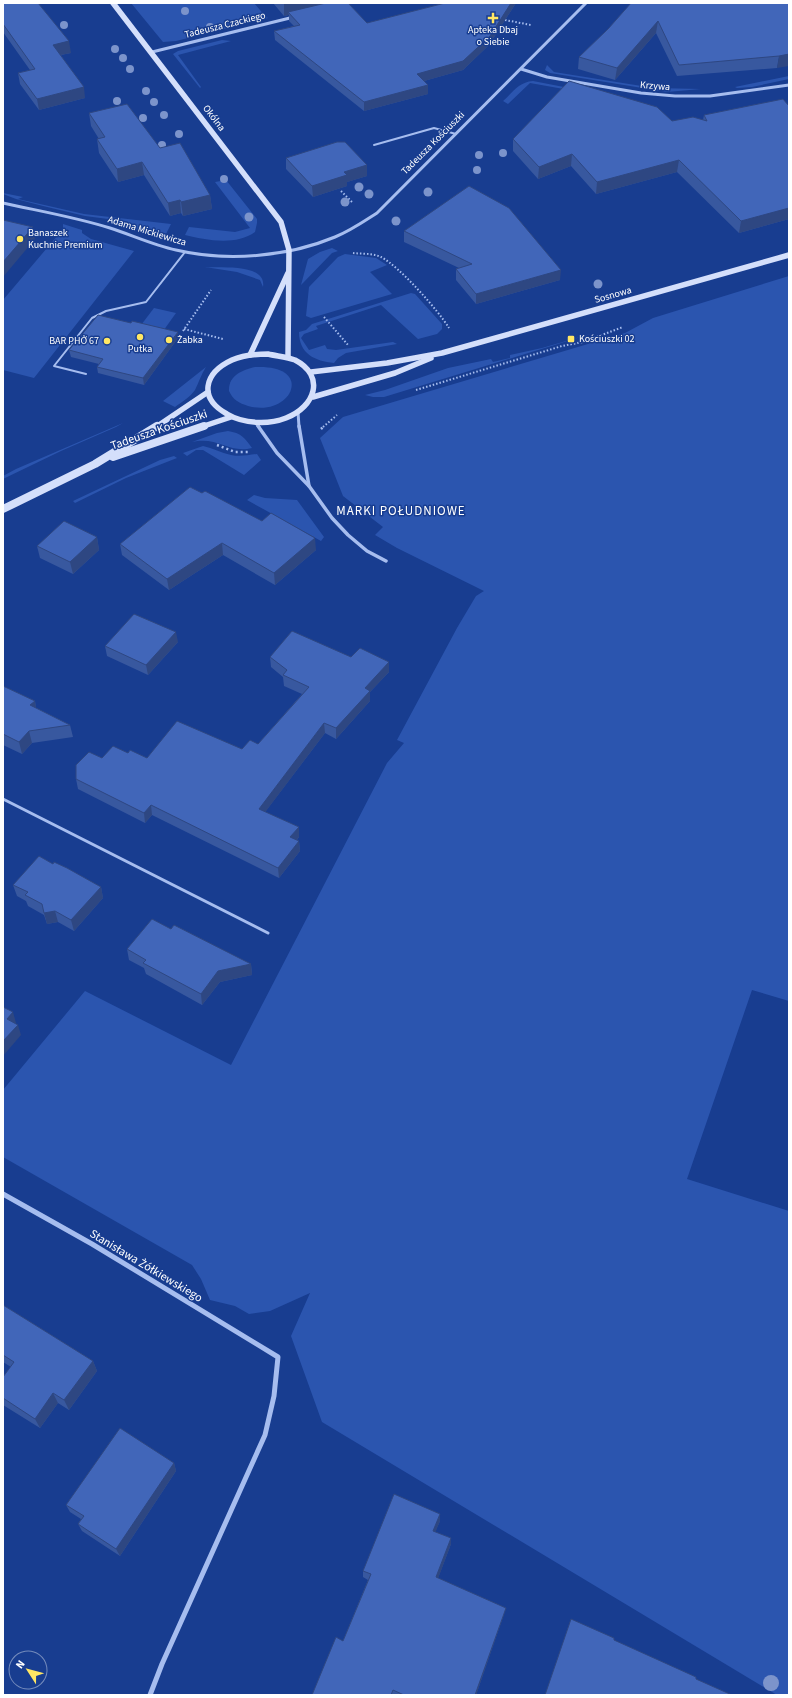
<svg xmlns="http://www.w3.org/2000/svg" width="792" height="1698" viewBox="0 0 792 1698" font-family="'Source Sans 3',sans-serif">
<style>
.green{fill:#2b55af}
.lines{fill:none;stroke-linecap:round;stroke-linejoin:round}
.path-far1{stroke:#a6bdef;stroke-width:2;stroke-dasharray:1.5 2;stroke-linecap:butt}
.path{stroke:#a6bdef;stroke-width:2.5;stroke-dasharray:2 3;stroke-linecap:butt}
.lane-far1{stroke:#a6bdef;stroke-width:2}
.lane{stroke:#a6bdef;stroke-width:3}
.street-far2{stroke:#a6bdef;stroke-width:3}
.street-far1{stroke:#a6bdef;stroke-width:3.5}
.street{stroke:#a6bdef;stroke-width:5}
.secondary-far1{stroke:#d4dffb;stroke-width:5.5}
.secondary{stroke:#d4dffb;stroke-width:8}
.tree{fill:#7c94cb}
.wall{fill:#38589f}
.shaded-wall{fill:#2e4782}
.building{fill:#4166b9;stroke:#2e4782}
.poi-dot{fill:#ffe764;stroke:#183d90;stroke-width:1.5}
.labels{text-anchor:middle;dominant-baseline:central;stroke-width:3;stroke-linejoin:round;paint-order:stroke}
.far-street-label{font-size:10px;fill:#fff;stroke:#183d90}
.far-poi-label{font-size:10px;fill:#fff;stroke:#183d90;text-anchor:start}
.street-label{font-size:12px;fill:#fff;stroke:#183d90}
.neighbourhood-label{font-size:13px;letter-spacing:1px;fill:#fff;stroke:#183d90}
</style>
<rect width="100%" height="100%" fill="#183d90"/>
<g class="green">
<path d="M131,3H254L266,17L268,18L176,41L163,42Z"/>
<path d="M222,40L231,41L178,55L201,87L200,88L173,54L178,51Z"/>
<path d="M547,65L554,72L654,88L701,89L667,92L550,73L545,70Z"/>
<path d="M789,76V79L752,87L737,88L735,87Z"/>
<path d="M533,81L600,94L603,96L530,83L508,104L503,101C513,92 519,82 533,81Z"/>
<path d="M226,180L257,219V223L255,232C236,246 205,240 185,235L189,227L235,232L250,228L215,182Z"/>
<path d="M3,193L23,197L18,199L84,214L171,224L165,236L157,237L108,219L85,216L43,206L16,199L3,194Z"/>
<path d="M63,224L82,230V233L91,239L134,251L34,378L3,370V300L58,235L63,228Z"/>
<path d="M332,248L338,251L332,253L301,285L308,259L320,252Z"/>
<path d="M345,254L376,258L387,265L370,272L392,294L311,318L306,316L309,287L338,257Z"/>
<path d="M205,267C220,268 267,263 263,287L260,280L237,272Z"/>
<path d="M789,276V1001L752,990L687,1179L789,1211V1695H777L322,1422L291,1336L310,1293L270,1311L249,1314L235,1306L210,1300L201,1279L192,1265L3,1157V1090L85,991L231,1065L387,763L404,743L397,740L457,628L476,596L484,591L397,548L375,535L383,527L343,496L320,438L343,417L625,333L653,318Z"/>
<path d="M411,293L415,294L442,324V329L437,334L418,339L381,305L316,326L318,329L304,334L301,338L309,350L325,345L327,349L336,350L393,342L397,344L346,353L338,358L334,363C315,361 299,354 299,332L306,330L312,324Z"/>
<path d="M154,308L176,313L161,334L138,329Z"/>
<path d="M597,332L384,397H373L365,395L385,390L448,368L491,359L493,362L510,358V355L542,348Z"/>
<path d="M206,367C201,375 199,382 195,390C190,397 182,402 175,407L163,401Z"/>
<path d="M255,367C316,364 292,418 248,406C239,403 233,400 229,391C228,376 242,370 255,367Z"/>
<path d="M123,423L116,427L61,451L3,479V476L16,469Z"/>
<path d="M228,431C241,433 245,438 252,448C229,454 218,436 192,442L217,433Z"/>
<path d="M203,446C213,448 221,453 231,455C240,457 248,455 257,454L261,460L244,475L203,450H196L187,456L183,453Z"/>
<path d="M174,456L177,458L126,478L75,503L73,501L160,460Z"/>
<path d="M254,495L265,498L297,500L324,537L321,541L247,500Z"/>
</g>
<g class="lines">
<g class="path-far1">
<path d="M505,20L531,25"/>
<path d="M341,191L353,203"/>
<path d="M353,253C362,254 372,253 381,257C399,266 438,310 449,328"/>
<path d="M324,317L348,345"/>
<path d="M184,329L223,339"/>
<path d="M183,331L211,290"/>
<path d="M416,390L562,346L583,342L623,327"/>
<path d="M323,427L337,415"/>
</g>
<g class="path">
<path d="M321,429L324,426"/>
<path d="M217,445L235,452H250"/>
</g>
<g class="lane-far1">
<path d="M374,145L434,128L456,134"/>
<path d="M86,374L54,366L92,318L106,311L146,302L185,252"/>
</g>
<path class="lane" d="M3,799L268,933"/>
<g class="street-far2">
<path d="M152,52L294,17"/>
<path d="M521,69L547,77L641,93L675,96H710L789,85"/>
<path d="M3,203C39,211 75,217 110,228C132,235 153,245 176,250C227,262 287,257 335,237C350,231 363,222 377,213L586,3"/>
<path d="M298,412L299,427"/>
<path d="M255,422L259,427"/>
</g>
<g class="street-far1">
<path d="M258,426L277,453L309,486L332,518L348,535L367,551L386,561"/>
<path d="M299,426L309,486"/>
</g>
<path class="street" d="M3,1194L92,1244L278,1357L274,1396L265,1435L162,1664L150,1695"/>
<g class="secondary-far1">
<path d="M113,3L281,222L289,250L288,357"/>
<path d="M268,354C276,356 287,357 295,360C326,376 315,407 286,418C268,425 244,424 227,414C198,398 204,373 232,360C243,355 256,354 268,354Z"/>
<path d="M250,355L288,273"/>
<path d="M311,372L387,363L442,353L789,255"/>
<path d="M313,397L395,373L431,358"/>
<path d="M156,427L208,392"/>
<path d="M201,427L231,417"/>
</g>
<g class="secondary">
<path d="M113,457L204,426"/>
<path d="M3,509L95,464L157,426"/>
</g>
</g>
<g class="tree">
<circle cx="185" cy="11" r="4"/>
<circle cx="64" cy="25" r="4"/>
<circle cx="210" cy="27" r="4"/>
<circle cx="115" cy="49" r="4"/>
<circle cx="123" cy="58" r="4"/>
<circle cx="130" cy="69" r="4"/>
<circle cx="146" cy="91" r="4"/>
<circle cx="117" cy="101" r="4"/>
<circle cx="154" cy="102" r="4"/>
<circle cx="164" cy="115" r="4"/>
<circle cx="143" cy="118" r="4"/>
<circle cx="179" cy="134" r="4"/>
<circle cx="162" cy="145" r="4"/>
<circle cx="503" cy="153" r="4"/>
<circle cx="479" cy="155" r="4"/>
<circle cx="477" cy="170" r="4"/>
<circle cx="224" cy="179" r="4"/>
<circle cx="359" cy="187" r="4.5"/>
<circle cx="428" cy="192" r="4.5"/>
<circle cx="369" cy="194" r="4.5"/>
<circle cx="345" cy="202" r="4.5"/>
<circle cx="249" cy="217" r="4.5"/>
<circle cx="396" cy="221" r="4.5"/>
<circle cx="598" cy="284" r="4.5"/>
<circle cx="771" cy="1683" r="8"/>
</g>
<g class="wall">
<path d="M3,3L71,53L61,55L85,98L39,110L20,84L18,73L30,70L3,32Z"/>
<path d="M273,3H348L367,23L445,3H516L489,45L463,70L424,81L428,85V94L364,111L275,40L274,31L294,26L289,21V15L284,16Z"/>
<path d="M789,3L777,68L677,76L656,33L615,80L578,69L579,57L608,29Z"/>
<path d="M789,106V219L739,233L677,172L596,194L571,166L538,179L513,151V139L672,121L703,120L704,115Z"/>
<path d="M89,113L160,148L210,195L212,209L183,216L181,213L170,216L144,175L118,182L99,153L97,139H99L91,126Z"/>
<path d="M286,158L367,165V176L347,182V186L313,197L286,169Z"/>
<path d="M404,231L560,280L476,304L456,280V269L459,268L404,242Z"/>
<path d="M131,323L178,332V338L144,385L98,373L97,367L99,364L71,357L69,350Z"/>
<path d="M202,493L262,521L316,550L275,585L223,555L169,590L122,555L120,544Z"/>
<path d="M97,537L99,550L73,574L40,558L37,546Z"/>
<path d="M178,642L148,675L107,656L105,646Z"/>
<path d="M270,657H351L389,662V672L370,692V701L336,739L325,733L265,812L299,827V837L297,840L299,841L300,851L279,878L152,815L145,823L78,789L76,779L102,758L128,753L147,758L242,749L258,744L302,694L284,686L283,677L271,667Z"/>
<path d="M3,686L35,701L36,708L70,725L73,737L32,743L22,754L3,745Z"/>
<path d="M53,864L101,887L103,898L74,931L58,922L47,924L44,915L28,906L26,901L17,896L13,885Z"/>
<path d="M171,929L251,964L252,975L220,982L202,1005L146,974L144,968L129,960L127,949Z"/>
<path d="M3,1305L93,1361L97,1371L69,1410L58,1403L40,1428L3,1405V1377L11,1367L3,1362Z"/>
<path d="M174,1463L176,1471L120,1556L82,1531L78,1524L81,1519L70,1512L66,1505Z"/>
<path d="M440,1514V1521L435,1532L451,1538V1544L438,1578L504,1614L476,1695H312L343,1641L368,1580L363,1577V1571Z"/>
</g>
<g class="shaded-wall">
<path d="M284,3H337L288,12L289,15L284,16Z"/>
<path d="M511,3H516L489,45L463,70L417,83V74Z"/>
<path d="M658,21L656,33L615,80L617,68Z"/>
<path d="M69,41L71,53L55,56L53,45Z"/>
<path d="M789,54V66L777,68L779,56Z"/>
<path d="M428,85V94L364,111V102Z"/>
<path d="M84,87L85,98L39,110L37,99Z"/>
<path d="M572,154L571,166L538,179L539,167Z"/>
<path d="M679,160L677,172L596,194L597,182Z"/>
<path d="M142,162L144,175L118,182L117,169Z"/>
<path d="M367,165V176L347,182V186L313,197L312,186L344,172Z"/>
<path d="M210,195L212,209L183,216L181,202Z"/>
<path d="M180,200L181,213L170,216L168,203Z"/>
<path d="M789,208V219L739,233L741,221Z"/>
<path d="M33,227L35,239L3,277V262Z"/>
<path d="M561,270L560,280L476,304V294Z"/>
<path d="M178,332V338L144,385L143,378Z"/>
<path d="M97,537L99,550L73,574L70,562Z"/>
<path d="M315,538L316,550L275,585L274,573Z"/>
<path d="M222,543L223,555L169,590L167,579Z"/>
<path d="M176,632L178,642L148,675L146,665Z"/>
<path d="M389,662V672L370,692V701L336,739V728L365,688Z"/>
<path d="M35,701L37,713L30,705Z"/>
<path d="M324,723L325,733L260,819L259,809Z"/>
<path d="M29,731L32,743L22,754L19,742Z"/>
<path d="M151,805L152,815L145,823L144,813Z"/>
<path d="M299,827V837L291,847L290,837Z"/>
<path d="M299,841L300,851L279,878L278,868Z"/>
<path d="M101,887L103,898L74,931L71,920Z"/>
<path d="M55,911L58,922L47,924L44,913Z"/>
<path d="M251,964L252,975L220,982L202,1005L201,994L218,971Z"/>
<path d="M13,1012L16,1023L11,1029L7,1019Z"/>
<path d="M18,1025L21,1035L3,1056V1041Z"/>
<path d="M93,1361L97,1371L69,1410L64,1400Z"/>
<path d="M53,1393L58,1403L40,1428L35,1419Z"/>
<path d="M174,1463L176,1471L120,1556L116,1549Z"/>
<path d="M440,1514V1521L433,1538V1531Z"/>
<path d="M451,1538V1544L436,1584V1577Z"/>
<path d="M506,1608L504,1614L476,1695H475Z"/>
</g>
<g class="building">
<path d="M3,3H38L69,41L53,45L84,87L37,99L18,73L35,69L3,24Z"/>
<path d="M326,3H348L367,23L445,3H511L490,36L463,61L417,74L428,85L364,102L274,31L300,25L288,12Z"/>
<path d="M631,3H789V54L779,56L679,65L658,21L617,68L579,57L608,29Z"/>
<path d="M569,81L657,107L672,121L693,117L707,121L704,115L783,99L789,106V208L741,221L679,160L597,182L572,154L539,167L513,139Z"/>
<path d="M127,104L160,148L180,143L210,195L181,202L180,200L168,203L142,162L117,169L97,139L105,137L89,113Z"/>
<path d="M337,142H345L367,165L344,172L347,175L312,186L286,158Z"/>
<path d="M469,186L509,208L561,270L476,294L456,269L472,264L404,231Z"/>
<path d="M3,220L33,227L3,262Z"/>
<path d="M98,315L131,323L132,321L178,332L143,378L97,367L103,359L69,350Z"/>
<path d="M190,487L202,493L205,491L262,521L271,513L315,538L274,573L222,543L167,579L120,544Z"/>
<path d="M64,521L97,537L70,562L37,546Z"/>
<path d="M134,614L176,632L146,665L105,646Z"/>
<path d="M292,631L351,657L360,648L389,662L365,688L370,691L336,728L324,723L259,809L299,827L290,837L299,841L278,868L151,805L144,813L76,779V765L89,752L102,758L113,746L128,753L130,750L147,758L177,721L242,749L250,740L258,744L309,687L283,675L287,670L270,657Z"/>
<path d="M3,686L35,701L30,705L70,725L29,731L19,742L3,734Z"/>
<path d="M39,856L53,864L54,862L67,868L101,887L71,920L55,911L44,913L42,904L25,895L28,892L13,885Z"/>
<path d="M152,919L171,929L174,925L251,964L218,971L201,994L143,963L146,960L127,949Z"/>
<path d="M3,1007L13,1012L7,1019L18,1025L3,1041Z"/>
<path d="M3,1305L93,1361L64,1400L53,1393L35,1419L3,1398V1377L14,1362L3,1355Z"/>
<path d="M120,1428L174,1463L116,1549L78,1524L84,1516L66,1505Z"/>
<path d="M394,1494L440,1514L433,1531L451,1538L436,1577L506,1608L475,1695H404L393,1690L391,1695H312L336,1637L343,1641L371,1574L363,1571Z"/>
<path d="M571,1619L614,1638V1640L696,1677V1679L732,1695H545Z"/>
</g>
<g class="poi-dot">
<path d="M491 12h4v4h4v4h-4v4h-4v-4h-4v-4h4z"/>
<circle cx="20" cy="239" r="4"/>
<circle cx="140" cy="337" r="4"/>
<rect x="567" y="335" width="8" height="8" rx="2"/>
<circle cx="169" cy="340" r="4"/>
<circle cx="107" cy="341" r="4"/>
</g>
<g class="labels">
<g class="far-street-label">
<text transform="translate(225 25) rotate(-14)">Tadeusza Czackiego</text>
<text transform="translate(655 86) rotate(5)">Krzywa</text>
<text transform="translate(214 118) rotate(53)">Okólna</text>
<text transform="translate(433 143) rotate(-45)">Tadeusza Kościuszki</text>
<text transform="translate(147 231) rotate(17)">Adama Mickiewicza</text>
<text transform="translate(613 295) rotate(-16)">Sosnowa</text>
</g>
<g class="far-poi-label">
<text x="493" y="30" text-anchor="middle">Apteka Dbaj<tspan x="493" dy="12">o Siebie</tspan></text>
<text x="28" y="233">Banaszek<tspan x="28" dy="12">Kuchnie Premium</tspan></text>
<text x="579" y="339">Kościuszki 02</text>
<text x="177" y="340">Żabka</text>
<text x="99" y="341" text-anchor="end">BAR PHỞ 67</text>
<text x="140" y="349" text-anchor="middle">Putka</text>
</g>
<g class="street-label">
<text transform="translate(159 430) rotate(-19)">Tadeusza Kościuszki</text>
<text transform="translate(146 1266) rotate(31)">Stanisława Żółkiewskiego</text>
</g>
<g class="neighbourhood-label">
<text x="401" y="511">MARKI POŁUDNIOWE</text>
</g>
</g>
<rect width="792" height="1698" fill="none" stroke="#ffffff" stroke-width="8"/>
<g transform="translate(28 1670) rotate(306)"><circle r="19" fill="#183d90" stroke="#748bbc"/>
<path d="M0-3L7 15L0 10L-7 15Z" fill="#ffe764"/>
<text y="-6" font-size="11" font-weight="bold" text-anchor="middle" fill="#ffffff">N</text>
</g>
</svg>
